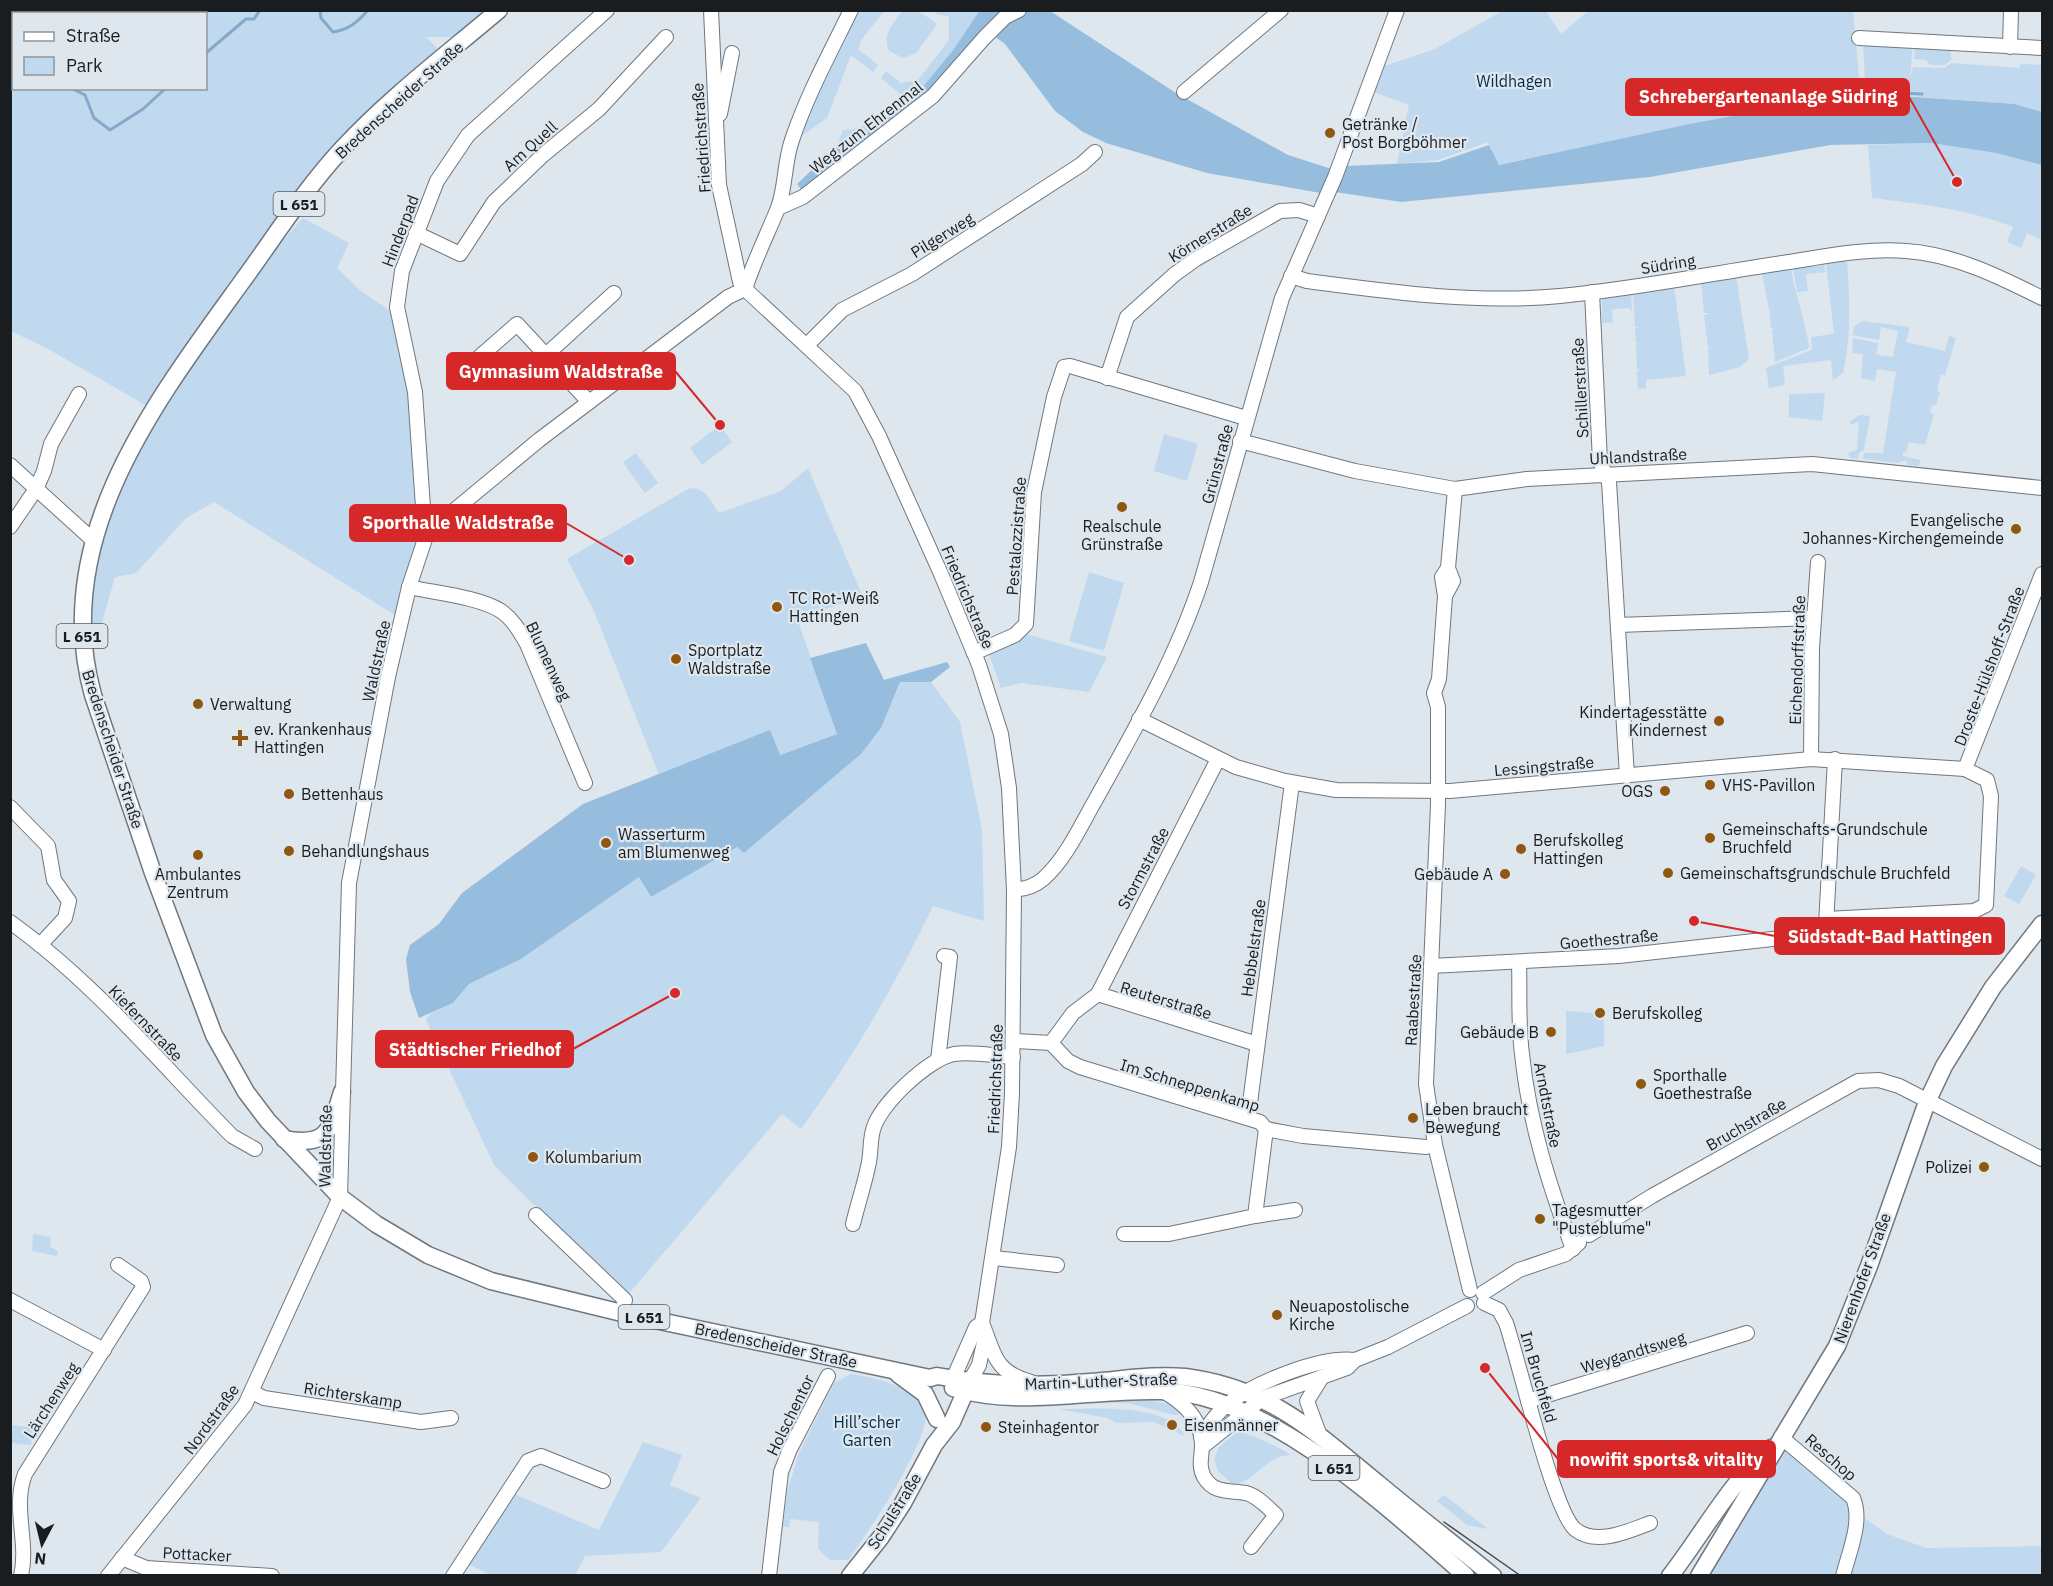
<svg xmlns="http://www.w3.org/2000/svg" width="2053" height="1586" viewBox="0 0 2053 1586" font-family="'IBM Plex Sans',sans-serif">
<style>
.green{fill:#c0d9ef;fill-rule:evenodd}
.forest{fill:#97bdde}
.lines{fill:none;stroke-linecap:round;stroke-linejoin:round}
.stream{stroke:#85a9ca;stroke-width:3}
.minor-casing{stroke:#70777e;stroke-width:16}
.major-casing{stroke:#70777e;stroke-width:19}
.minor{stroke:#fff;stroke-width:14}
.major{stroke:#fff;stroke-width:16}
.tram{stroke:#474b4f;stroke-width:1.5}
.poi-dot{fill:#8f570f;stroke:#dee6ee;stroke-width:2}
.labels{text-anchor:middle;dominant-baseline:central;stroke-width:4.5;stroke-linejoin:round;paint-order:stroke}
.shield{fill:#dee6ee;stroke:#55595d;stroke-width:1.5}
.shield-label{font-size:15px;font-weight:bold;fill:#1a1d1f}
.park-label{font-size:16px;fill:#002d4c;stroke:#dee6ee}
.street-label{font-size:16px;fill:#1a1d1f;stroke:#dee6ee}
.poi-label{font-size:16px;fill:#1a1d1f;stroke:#dee6ee;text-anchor:start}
.leader{fill:none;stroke:#d62828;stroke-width:2}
.callout-dot{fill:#d62828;stroke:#dee6ee;stroke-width:2}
.callout{fill:#d62828;stroke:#d62828;stroke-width:2}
.callout-label{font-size:18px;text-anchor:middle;font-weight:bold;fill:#fff}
</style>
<rect width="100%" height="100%" fill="#dee6ee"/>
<g class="green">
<path d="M903,10L918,11L935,22L936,26L916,53L903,58L889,51C882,34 893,24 903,10Z"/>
<path d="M1504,10L1546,11L1561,34L1588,11H1853L1860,87L1909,85L1910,82L1865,80L1863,41L1913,44L1910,78L1913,67L1944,68L1951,63L2019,68L2021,64L2042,65V112L2015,104L1858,92L1689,124L1498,165L1488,142L1438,160L1397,164L1409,105L1371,91L1381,67L1435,49Z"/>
<path d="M11,11H489L455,37H426L440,51L379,104L147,406L50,350L11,331ZM14,14H206V88H14Z"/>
<path d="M860,11H884L862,39L858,49L878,65L873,72L851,55L827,118L800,137L809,110Z"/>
<path d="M932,11H980C954,54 916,106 872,131C861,137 849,141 837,146L843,130C867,131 884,110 902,95L881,78L886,71L901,83L918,80L949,40V16L939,15Z"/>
<path d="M1915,44L1951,47V60L1945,65H1930L1926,60L1914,59Z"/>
<path d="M1931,143L1995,153L2042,165V240L2024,232L2027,234L2021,248L2007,242L2013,227C1969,209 1919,204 1872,198L1868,145Z"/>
<path d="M303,218L349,243L337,268L361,291L392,312L405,358L423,525L395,615L214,502L186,518L136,573L115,577L99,633L88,641L95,556L135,455L183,375L260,267Z"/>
<path d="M1843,261L1847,262C1850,296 1851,342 1843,373L1833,380L1831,360L1783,366L1785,385L1769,388L1766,368L1812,350L1811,337L1834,334L1826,264Z"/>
<path d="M1824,264L1825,272L1806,274L1808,291L1797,292L1793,268Z"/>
<path d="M1791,268C1795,296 1806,320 1809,348L1775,362L1772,329L1777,328H1771L1769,311L1773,310H1769L1762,272Z"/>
<path d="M1736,276L1749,359L1740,367L1709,375L1708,348L1713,347H1708L1704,315L1710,313H1704L1701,281Z"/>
<path d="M1674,286L1686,376L1646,380V388L1638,389L1637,371L1641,370L1637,369L1636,344L1641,343H1636L1635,328L1640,327H1635L1633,292Z"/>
<path d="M1631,293L1632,312L1629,308L1612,309L1613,322L1602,323V297Z"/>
<path d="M1863,321L1910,327L1906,342L1945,351L1949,336L1956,338L1945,375L1941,374L1937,391L1940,392L1936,405H1932L1930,413L1934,414L1925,445L1909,442L1906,452H1903V456L1920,460L1919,466L1908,465L1906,460L1898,463L1863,459L1864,453H1883L1896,372L1877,369L1875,381L1861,378L1863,354L1852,353L1853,338L1878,343L1876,355L1893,357L1898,331L1881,327L1879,340L1853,335L1854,327Z"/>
<path d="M1825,393L1822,421L1789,417V394Z"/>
<path d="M1860,415L1870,416L1864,450L1859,453L1858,459L1850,458L1848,453L1857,450L1859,422L1850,425V421Z"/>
<path d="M720,425L732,442L702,465L690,448Z"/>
<path d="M1164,434L1198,444L1187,481L1154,471Z"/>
<path d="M636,453L658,483L645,493L623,462Z"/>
<path d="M808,468L863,597L797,618L837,734L779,755L770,731L659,775L594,611L567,559L688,489C705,485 710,501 719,513L781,491Z"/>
<path d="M1089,572L1124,583L1104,651L1069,641Z"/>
<path d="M1026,634L1107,657L1089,692L1021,683L1001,688L989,654Z"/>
<path d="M900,682H931L960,722L982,830L984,921L933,906C896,984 852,1059 801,1129L782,1114L626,1297L494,1165L426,1020L430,1014L453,1003L469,984L521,959L640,876L651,897L737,847L744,853L861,754L881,728Z"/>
<path d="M2021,866L2036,875L2019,904L2004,896Z"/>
<path d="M1566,1011L1604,1014V1046L1566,1054Z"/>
<path d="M33,1234L51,1237L50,1247L58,1251L57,1256L32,1251Z"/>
<path d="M851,1374C869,1376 918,1388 925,1406C936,1433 866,1536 848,1560H830L818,1549L819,1522L790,1519L789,1527H783L787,1492L799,1453L834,1383Z"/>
<path d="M1075,1399C1106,1400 1160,1393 1185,1413L1174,1415L1128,1403L1074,1402Z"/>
<path d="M1059,1409C1093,1409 1167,1402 1185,1436L1154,1422L1116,1423L1108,1418Z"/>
<path d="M13,1425L33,1428L31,1445L11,1443Z"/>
<path d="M1238,1431C1249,1434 1283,1448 1290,1455C1265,1456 1258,1480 1233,1485L1218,1471L1214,1459L1219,1447Z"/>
<path d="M643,1442L682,1455L670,1485L701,1498L661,1552L585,1556L575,1575H491L466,1563L512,1493L599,1530Z"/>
<path d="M1785,1448L1863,1517L1887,1534L1926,1548L2042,1546V1575L1706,1576Z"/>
<path d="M1444,1495L1483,1525L1488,1529L1467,1525L1437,1501Z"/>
</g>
<g class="forest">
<path d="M980,10L1050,11L1176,93L1288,155L1335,170L1326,194L1207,173L1106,143L1083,132L1055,111L1005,44L987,31L936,91L804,193L797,184L837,146L872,131L913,99L954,49Z"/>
<path d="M1858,93L2015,104L2042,112V165L1996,153L1931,143L1830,145L1650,177L1401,202L1335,192L1344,166L1439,162L1489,145L1499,165L1689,124Z"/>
<path d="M866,643L884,680L947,662L950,667L931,682H900L881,728L861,754L744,853L737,847L651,897L639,877L521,959L469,984L453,1003L419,1018L410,992L406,959L410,945L439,924L462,893L583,804L770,730L780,755L837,734L810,658Z"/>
</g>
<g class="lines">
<g class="stream">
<path d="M320,10L321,18L333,32C348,30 358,22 368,10"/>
<path d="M10,45L14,43"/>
<path d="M206,53L246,19H254L260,10"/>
<path d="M71,88L85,95L94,118L110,130L143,109L166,88"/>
<path d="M1866,91L1922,94"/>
<path d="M1844,93L1861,91"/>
</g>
<defs>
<g id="minor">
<path d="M711,10L719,185L740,282L745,289L855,391L879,436L941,574L979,665L1001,734L1009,788L1014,890L1012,1093L1009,1147L982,1323C995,1354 993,1371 1031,1382"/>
<path d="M1859,38L2042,48"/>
<path d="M2010,47L2011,10"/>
<path d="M1184,92L1281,10"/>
<path d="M720,114L732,53"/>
<path d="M778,208L803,197L933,96L984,38L1005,17L1019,10"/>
<path d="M416,233L460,254L494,202L543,155L599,109L666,37"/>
<path d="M1291,276L1307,281C1391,292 1474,304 1560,296C1636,289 1713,273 1789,262C1828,256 1866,248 1906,251C1954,254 2000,277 2042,298"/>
<path d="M745,289C754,261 767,235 778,208C786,186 784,163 792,140C807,95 830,53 851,10"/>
<path d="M1592,292L1600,462L1609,482L1627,776"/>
<path d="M807,345L842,310L912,274L1082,164L1095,152"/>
<path d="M547,354L614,293"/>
<path d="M477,359L517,324L589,402"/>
<path d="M1107,378L1127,317L1175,274L1196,259L1280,211L1299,210L1318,216"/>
<path d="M1240,441L1355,471L1455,489L1527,479L1812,464L2042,488"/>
<path d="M10,465L94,541"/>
<path d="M10,527L36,489L44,471L51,444L79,394"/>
<path d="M427,533L423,507L415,392L397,307L402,271L437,181L468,135L607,10"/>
<path d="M1448,568L1442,577L1445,596L1439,679L1434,693L1438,707V804L1426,1084L1435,1145L1470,1290"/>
<path d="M409,587C435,593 479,597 501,611C513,619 520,632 527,644L585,783"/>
<path d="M1445,596L1453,581L1448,568L1455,489"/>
<path d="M1618,625L1813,618"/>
<path d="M974,653L1015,635L1026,624L1034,492L1054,397L1064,367L1070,366L1246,418"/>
<path d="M1139,719L1236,767L1285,781L1336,790L1450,791L1811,759L1965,769"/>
<path d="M1811,759L1812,648L1818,562"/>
<path d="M1965,769L2042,574"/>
<path d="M10,807L48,846L54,880L69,901L65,918L40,945"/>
<path d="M1014,890C1025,889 1035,886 1043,879C1066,859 1081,825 1096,799C1135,729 1176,658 1201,582L1282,298L1335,177L1397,10"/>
<path d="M1827,919L1974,911L1986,905L1991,796L1987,780L1965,769"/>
<path d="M10,922C94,982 160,1063 232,1136L255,1149"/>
<path d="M1794,937L1814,935L1826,925L1835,759"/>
<path d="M1519,963C1520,993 1518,1024 1522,1054C1529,1122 1549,1185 1573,1249"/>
<path d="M1431,966L1619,956L1790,937"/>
<path d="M1098,994L1218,759"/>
<path d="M1014,1041L1051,1043L1068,1061L1080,1067L1260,1122L1266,1129L1303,1136L1426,1147L1435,1145"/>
<path d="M1051,1043L1073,1013L1098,994L1257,1044"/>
<path d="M938,1060L950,957L944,956"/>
<path d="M1248,1118L1292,783"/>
<path d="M536,1215L625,1300L622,1313"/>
<path d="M1255,1216L1295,1210"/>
<path d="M853,1224C858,1203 865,1183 869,1162C871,1152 870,1140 873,1130C879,1105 928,1059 954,1054C974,1051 993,1056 1013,1057"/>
<path d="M1124,1234H1169L1255,1216L1266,1129"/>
<path d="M1589,1235L1652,1196L1858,1081L1879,1080L1899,1086L2042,1159"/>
<path d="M994,1258L1057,1265"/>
<path d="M1483,1293L1519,1270L1566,1254L1579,1243"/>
<path d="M10,1300L104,1350"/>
<path d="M1484,1303L1499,1310L1506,1323C1518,1357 1554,1515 1576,1530C1597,1546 1629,1531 1650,1523"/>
<path d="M953,1379L976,1327L982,1323"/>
<path d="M970,1381L979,1365L985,1338"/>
<path d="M252,1392L264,1398L421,1422L451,1418"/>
<path d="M1166,1393C1185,1404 1202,1421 1202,1445C1202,1456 1198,1466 1204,1477C1214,1494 1229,1490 1246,1493C1258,1496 1267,1507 1276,1515L1251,1547"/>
<path d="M1528,1401L1747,1333"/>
<path d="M1320,1436L1307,1401L1322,1377"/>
<path d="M1201,1437C1209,1425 1216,1413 1228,1404C1256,1382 1320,1356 1355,1360"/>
<path d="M1781,1437L1853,1498C1863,1521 1849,1552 1843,1576"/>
<path d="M1202,1447L1263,1398L1347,1368L1355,1360L1388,1347L1467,1306"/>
<path d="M122,1558L146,1568L272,1576"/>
<path d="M21,1576C29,1541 12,1508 25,1474L143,1287L141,1281L118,1265"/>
<path d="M108,1576L245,1405L340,1197L349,883L388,677L409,587L427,533L539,440L728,297L745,289"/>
<path d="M453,1576L528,1461L541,1456L603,1481"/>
<path d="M769,1576L781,1472L790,1449L828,1376"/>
</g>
<g id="major">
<path d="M499,10C446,55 389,98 342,149C304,190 274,238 241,283C155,402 49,539 93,695L153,873L214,1035L246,1092L268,1121L340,1197L376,1224L428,1255L491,1281L622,1313L930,1378L937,1376C987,1385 1038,1387 1090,1382C1121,1380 1153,1374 1185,1377C1271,1388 1316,1433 1380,1485C1417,1516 1455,1545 1493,1576"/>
<path d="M284,1139C328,1147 330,1131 342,1092"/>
<path d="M898,1374L925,1394L937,1419"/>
<path d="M953,1388C1021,1408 1091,1389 1161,1391C1267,1393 1389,1509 1466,1576"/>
<path d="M850,1576L881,1537L903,1503L934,1445L952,1422L970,1381"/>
<path d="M1670,1576C1700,1538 1734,1476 1771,1448"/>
<path d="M1699,1576L1837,1346L1869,1266L1927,1102L1944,1066L1993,987L2042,924"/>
</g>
</defs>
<use href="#minor" class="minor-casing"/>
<use href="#major" class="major-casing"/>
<use href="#minor" class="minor"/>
<use href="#major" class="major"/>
<path class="tram" d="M1444,1522L1521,1576"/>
</g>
<g class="poi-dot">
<circle cx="1330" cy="133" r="6"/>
<circle cx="1122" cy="507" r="6"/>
<circle cx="2016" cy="529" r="6"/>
<circle cx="777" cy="607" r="6"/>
<circle cx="676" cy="659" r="6"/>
<circle cx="198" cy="704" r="6"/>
<circle cx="1719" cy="721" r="6"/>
<path d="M237 729h6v6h6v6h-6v6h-6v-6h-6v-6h6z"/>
<circle cx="1710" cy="785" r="6"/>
<circle cx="1665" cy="791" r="6"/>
<circle cx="289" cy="794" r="6"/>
<circle cx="1710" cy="838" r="6"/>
<circle cx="606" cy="843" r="6"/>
<circle cx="1521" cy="849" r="6"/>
<circle cx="289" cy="851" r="6"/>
<circle cx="198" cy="855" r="6"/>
<circle cx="1668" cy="873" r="6"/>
<circle cx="1505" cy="874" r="6"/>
<circle cx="1600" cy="1013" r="6"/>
<circle cx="1551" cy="1032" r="6"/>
<circle cx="1641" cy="1084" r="6"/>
<circle cx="1413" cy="1118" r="6"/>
<circle cx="533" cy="1157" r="6"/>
<circle cx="1984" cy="1167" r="6"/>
<circle cx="1540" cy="1219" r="6"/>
<circle cx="1277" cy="1315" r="6"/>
<circle cx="1172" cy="1425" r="6"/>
<circle cx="986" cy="1427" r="6"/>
</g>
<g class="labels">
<g class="shield">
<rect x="273.5" y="192" width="51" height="24" rx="4.5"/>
<rect x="56.5" y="624" width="51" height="24" rx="4.5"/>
<rect x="618.5" y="1305" width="51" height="24" rx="4.5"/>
<rect x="1308.5" y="1456" width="51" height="24" rx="4.5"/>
</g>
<g class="shield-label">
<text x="299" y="204">L 651</text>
<text x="82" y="636">L 651</text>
<text x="644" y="1317">L 651</text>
<text x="1334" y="1468">L 651</text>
</g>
<g class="park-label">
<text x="1514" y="81">Wildhagen</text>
<text x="867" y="1422">Hill’scher<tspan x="867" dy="18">Garten</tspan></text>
</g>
<g class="street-label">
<text transform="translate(399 100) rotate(-42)">Bredenscheider Straße</text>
<text transform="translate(866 127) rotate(-38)">Weg zum Ehrenmal</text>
<text transform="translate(701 138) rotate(-94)">Friedrichstraße</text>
<text transform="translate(530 146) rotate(-42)">Am Quell</text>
<text transform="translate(400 231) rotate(-69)">Hinderpad</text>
<text transform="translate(1210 233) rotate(-32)">Körnerstraße</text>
<text transform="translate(942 235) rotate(-32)">Pilgerweg</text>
<text transform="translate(1668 264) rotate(-9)">Südring</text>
<text transform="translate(1580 388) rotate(-93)">Schillerstraße</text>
<text transform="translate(1638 456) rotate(-3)">Uhlandstraße</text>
<text transform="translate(1217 464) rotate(-75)">Grünstraße</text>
<text transform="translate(1016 536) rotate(-86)">Pestalozzistraße</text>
<text transform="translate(968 597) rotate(67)">Friedrichstraße</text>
<text transform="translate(1797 660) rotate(-88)">Eichendorffstraße</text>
<text transform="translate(376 661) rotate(-78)">Waldstraße</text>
<text transform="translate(549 661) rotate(65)">Blumenweg</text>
<text transform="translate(1989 666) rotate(-69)">Droste-Hülshoff-Straße</text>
<text transform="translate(113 749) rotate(72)">Bredenscheider Straße</text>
<text transform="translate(1544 766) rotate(-5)">Lessingstraße</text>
<text transform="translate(1143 868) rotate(-62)">Stormstraße</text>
<text transform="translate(1609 939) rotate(-5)">Goethestraße</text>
<text transform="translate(1253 948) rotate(-82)">Hebbelstraße</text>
<text transform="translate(1166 1000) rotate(17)">Reuterstraße</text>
<text transform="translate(1413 1000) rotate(-87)">Raabestraße</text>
<text transform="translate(146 1023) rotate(46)">Kiefernstraße</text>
<text transform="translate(995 1079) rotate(-88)">Friedrichstraße</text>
<text transform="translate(1190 1085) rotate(17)">Im Schneppenkamp</text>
<text transform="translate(1548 1105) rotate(79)">Arndtstraße</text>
<text transform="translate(1746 1124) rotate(-30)">Bruchstraße</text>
<text transform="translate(325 1146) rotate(-89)">Waldstraße</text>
<text transform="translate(1862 1278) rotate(-70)">Nierenhofer Straße</text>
<text transform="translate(776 1345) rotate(12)">Bredenscheider Straße</text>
<text transform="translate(1633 1352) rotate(-17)">Weygandtsweg</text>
<text transform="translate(1539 1377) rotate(74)">Im Bruchfeld</text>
<text transform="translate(1101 1381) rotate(-2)">Martin-Luther-Straße</text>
<text transform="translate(353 1395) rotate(9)">Richterskamp</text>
<text transform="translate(51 1400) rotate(-57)">Lärchenweg</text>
<text transform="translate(790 1415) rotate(-64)">Holschentor</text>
<text transform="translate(211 1419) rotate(-54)">Nordstraße</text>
<text transform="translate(1831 1457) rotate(41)">Reschop</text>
<text transform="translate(894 1511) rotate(-58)">Schulstraße</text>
<text transform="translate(197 1554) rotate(3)">Pottacker</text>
</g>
<g class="poi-label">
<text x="1342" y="124">Getränke /<tspan x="1342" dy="18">Post Borgböhmer</tspan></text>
<text x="2004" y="520" text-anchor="end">Evangelische<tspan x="2004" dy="18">Johannes-Kirchengemeinde</tspan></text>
<text x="1122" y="526" text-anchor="middle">Realschule<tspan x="1122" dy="18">Grünstraße</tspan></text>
<text x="789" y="598">TC Rot-Weiß<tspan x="789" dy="18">Hattingen</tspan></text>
<text x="688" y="650">Sportplatz<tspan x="688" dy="18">Waldstraße</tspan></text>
<text x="210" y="704">Verwaltung</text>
<text x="1707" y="712" text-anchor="end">Kindertagesstätte<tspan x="1707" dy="18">Kindernest</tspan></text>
<text x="254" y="729">ev. Krankenhaus<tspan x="254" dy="18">Hattingen</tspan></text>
<text x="1722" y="785">VHS-Pavillon</text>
<text x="1653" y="791" text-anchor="end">OGS</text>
<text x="301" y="794">Bettenhaus</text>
<text x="1722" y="829">Gemeinschafts-Grundschule<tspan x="1722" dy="18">Bruchfeld</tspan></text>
<text x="618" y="834">Wasserturm<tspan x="618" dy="18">am Blumenweg</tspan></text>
<text x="1533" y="840">Berufskolleg<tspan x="1533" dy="18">Hattingen</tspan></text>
<text x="301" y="851">Behandlungshaus</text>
<text x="1680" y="873">Gemeinschaftsgrundschule Bruchfeld</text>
<text x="198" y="874" text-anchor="middle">Ambulantes<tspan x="198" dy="18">Zentrum</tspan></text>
<text x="1493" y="874" text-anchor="end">Gebäude A</text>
<text x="1612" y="1013">Berufskolleg</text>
<text x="1539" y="1032" text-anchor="end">Gebäude B</text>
<text x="1653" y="1075">Sporthalle<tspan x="1653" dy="18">Goethestraße</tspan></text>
<text x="1425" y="1109">Leben braucht<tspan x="1425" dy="18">Bewegung</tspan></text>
<text x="545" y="1157">Kolumbarium</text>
<text x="1972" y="1167" text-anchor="end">Polizei</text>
<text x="1552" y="1210">Tagesmutter<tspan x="1552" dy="18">"Pusteblume"</tspan></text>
<text x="1289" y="1306">Neuapostolische<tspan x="1289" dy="18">Kirche</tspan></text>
<text x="1184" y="1425">Eisenmänner</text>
<text x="998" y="1427">Steinhagentor</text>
</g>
</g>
<path class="leader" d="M1957 182L1909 97M720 425L675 371M629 560L566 523M1694 921L1775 936M675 993L573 1049M1485 1368L1558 1459"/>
<g class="callout-dot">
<circle cx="1957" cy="182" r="6"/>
<circle cx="720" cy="425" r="6"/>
<circle cx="629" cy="560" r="6"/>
<circle cx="1694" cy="921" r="6"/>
<circle cx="675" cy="993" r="6"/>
<circle cx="1485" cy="1368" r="6"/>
</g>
<g class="callout">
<rect x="1626" y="79" width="283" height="36" rx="6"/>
<rect x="447" y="353" width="228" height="36" rx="6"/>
<rect x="350" y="505" width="216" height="36" rx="6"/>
<rect x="1775" y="918" width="229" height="36" rx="6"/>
<rect x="376" y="1031" width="197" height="36" rx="6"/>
<rect x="1558" y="1441" width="217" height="36" rx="6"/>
</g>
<g class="callout-label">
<text x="1768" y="103">Schrebergartenanlage Südring</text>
<text x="561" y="378">Gymnasium Waldstraße</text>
<text x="458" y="529">Sporthalle Waldstraße</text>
<text x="1890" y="943">Südstadt-Bad Hattingen</text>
<text x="475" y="1056">Städtischer Friedhof</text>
<text x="1666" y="1466">nowifit sports&amp; vitality</text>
</g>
<rect width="2053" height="1586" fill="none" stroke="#1a1d1f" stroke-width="24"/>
<rect x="12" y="12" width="195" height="78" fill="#dee6ee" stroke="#90969b" stroke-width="1.5"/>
<rect x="24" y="32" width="30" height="9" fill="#ffffff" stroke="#90969b" stroke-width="1.5"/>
<text x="66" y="42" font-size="18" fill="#1a1d1f">Straße</text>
<rect x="24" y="57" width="30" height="18" fill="#c0d9ef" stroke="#90969b" stroke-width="1.5"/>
<text x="66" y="72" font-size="18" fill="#1a1d1f">Park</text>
<g transform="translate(42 1544) rotate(187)" stroke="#dee6ee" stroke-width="4.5" paint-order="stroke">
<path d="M0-4.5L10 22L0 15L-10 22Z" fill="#1a1d1f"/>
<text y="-9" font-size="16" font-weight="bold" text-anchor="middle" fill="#1a1d1f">N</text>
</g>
</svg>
